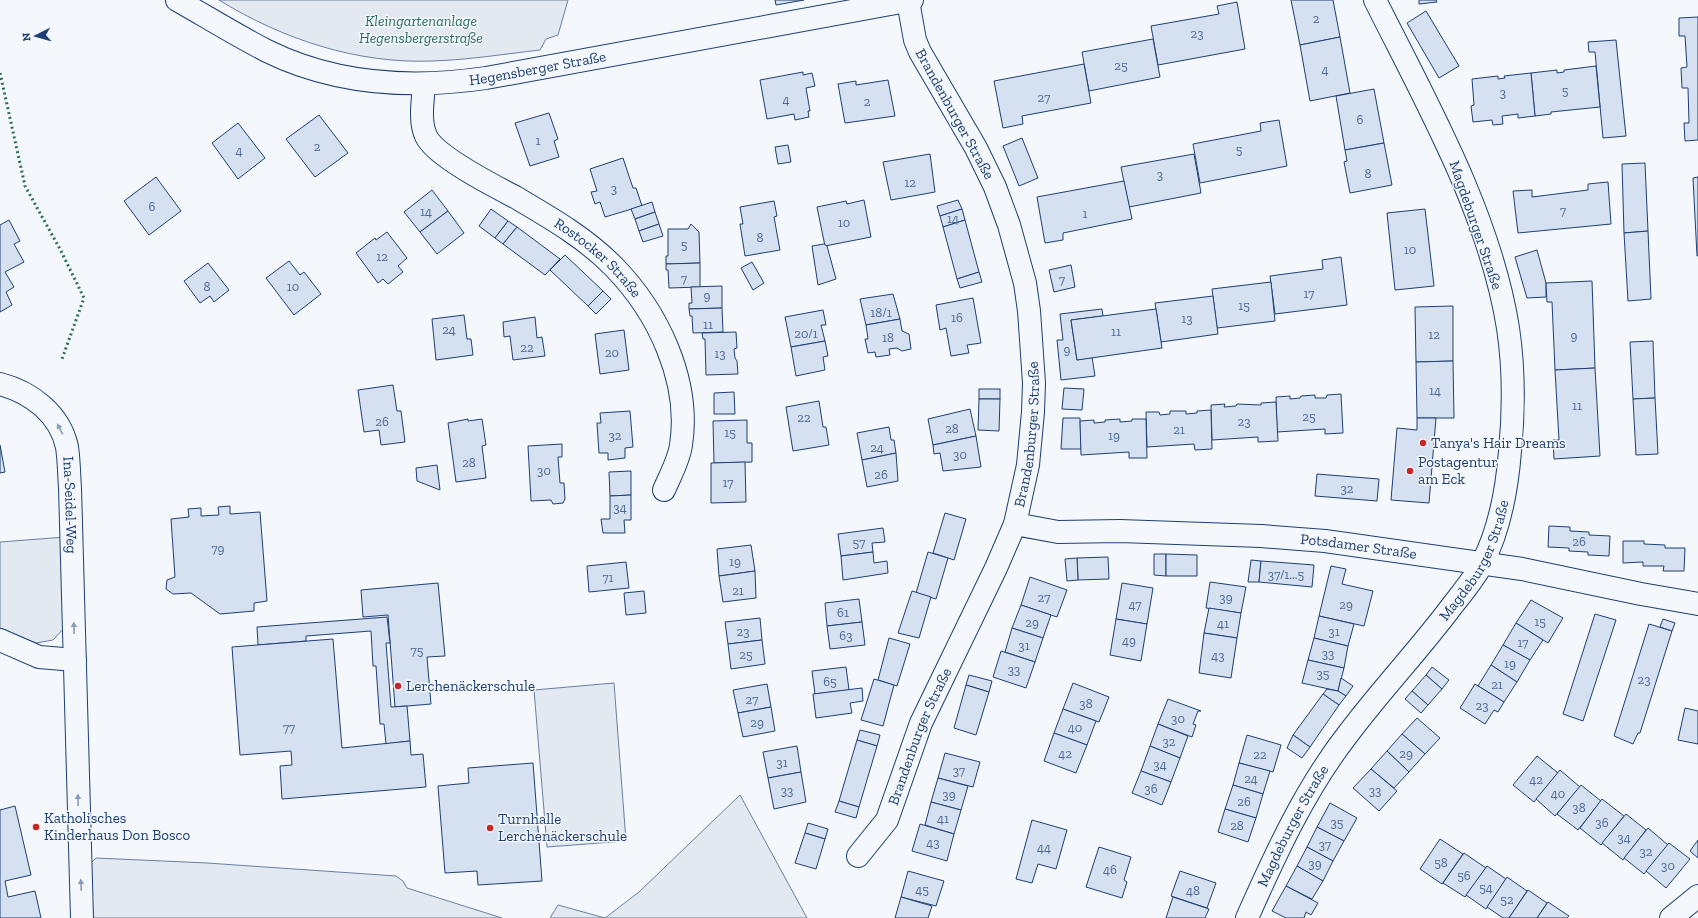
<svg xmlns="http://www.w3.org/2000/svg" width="1698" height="918" viewBox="0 0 1698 918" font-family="'Zilla Slab',serif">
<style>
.green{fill:#e3e9f0;stroke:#687fa3}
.building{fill:#d5e0f0;stroke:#1d3f73}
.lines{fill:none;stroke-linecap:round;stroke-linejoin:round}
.minor-casing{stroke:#1d3f73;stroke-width:24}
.minor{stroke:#f4f7fb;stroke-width:22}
.hedge{stroke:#2c6c60;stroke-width:3;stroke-dasharray:2 3;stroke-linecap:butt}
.oneway{fill:#889bb7}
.poi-dot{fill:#c62828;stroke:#f4f7fb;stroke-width:1.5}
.labels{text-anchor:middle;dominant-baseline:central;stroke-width:3;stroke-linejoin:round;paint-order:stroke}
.number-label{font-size:13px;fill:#4b6792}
.park-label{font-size:15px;font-style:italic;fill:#2c6c60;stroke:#f4f7fb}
.street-label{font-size:15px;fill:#1d3f73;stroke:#f4f7fb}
.poi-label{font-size:15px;fill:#1d3f73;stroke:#f4f7fb;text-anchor:start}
</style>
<rect width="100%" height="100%" fill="#f4f7fb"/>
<g class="green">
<path d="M219,0H568L558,35L546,39L540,50C504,54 468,60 432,61C357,64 282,39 219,0Z"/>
<path d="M65,537V627L53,640L36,643L0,628V542Z"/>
<path d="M614,683L626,841L547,847L534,690Z"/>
<path d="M740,795L807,918H605L639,892Z"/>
<path d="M96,858L207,863L396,876L403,881L407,888L502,918H90L88,866Z"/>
<path d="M558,905L605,918H550Z"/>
</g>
<g class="building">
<path d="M775,0H804L776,5Z"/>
<path d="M1291,0H1333L1340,37L1300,45Z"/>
<path d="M1419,0H1436L1437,2L1419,4Z"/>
<path d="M1237,2L1245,49L1158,65L1151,26L1219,14L1217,6Z"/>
<path d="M1426,11L1459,66L1439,78L1407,23Z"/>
<path d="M1698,17V140L1685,141L1684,123H1689L1688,88H1682L1681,68L1687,67L1685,36H1679V18Z"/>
<path d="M1340,37L1350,93L1310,101L1300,45Z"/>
<path d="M1153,39L1160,77L1089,91L1082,52Z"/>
<path d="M1616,40L1626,136L1603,138L1595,52H1589L1588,42Z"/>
<path d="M1084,64L1091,103L1022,116L1023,124L1003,128L994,81Z"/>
<path d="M1596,66L1600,107L1551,112V114L1535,116L1531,73L1557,70V73L1564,72V70Z"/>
<path d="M803,72V75L812,73L815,86L806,88L810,111H808L809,117L795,120L794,114L767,119L760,80Z"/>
<path d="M1531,73L1535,116L1518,118V114L1502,116L1503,124L1493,125L1492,120L1473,122L1471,106L1474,105L1472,79L1498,76V79L1505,78L1504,76Z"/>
<path d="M888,80L895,116L845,123L838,84L856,81V85Z"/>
<path d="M1374,89L1384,143L1345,150L1336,96Z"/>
<path d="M549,113L558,139L554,141L559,157L530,166L515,123Z"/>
<path d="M319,115L348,153L315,177L286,139Z"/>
<path d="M1279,120L1287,166L1200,183L1193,144L1261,131L1260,123Z"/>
<path d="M238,123L265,158L238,179L212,143Z"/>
<path d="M1022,138L1038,178L1019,186L1003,146Z"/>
<path d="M1384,143L1392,185L1350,193L1344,162L1347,161L1345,150Z"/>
<path d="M788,145L791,162L778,164L775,147Z"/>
<path d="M930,154L935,192L891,200L883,162Z"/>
<path d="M1194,154L1201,193L1129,207L1121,167Z"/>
<path d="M623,158L633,188H636L642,206L605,217L600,202L595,204L591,192L597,191L590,169Z"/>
<path d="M1645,163L1648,231L1624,233L1622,164Z"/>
<path d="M156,177L181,211L149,235L124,201Z"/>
<path d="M1698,177V256H1697L1693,178Z"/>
<path d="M1124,181L1132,219L1063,233V240L1045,243L1037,197Z"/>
<path d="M1608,182L1611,224L1518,233L1513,191L1532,190V197L1588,190V184Z"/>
<path d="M432,190L448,211L420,232L404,212Z"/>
<path d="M864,200L871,237L825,246L817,207L846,201L847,204Z"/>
<path d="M958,200L962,209L940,216L937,206Z"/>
<path d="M774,201L777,216L774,217L780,250L745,256L740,224H743L740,207Z"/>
<path d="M652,202L655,212L635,219L631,209Z"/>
<path d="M491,209L508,221L495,238L479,226Z"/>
<path d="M962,209L965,220L943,227L940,216Z"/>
<path d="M1425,209L1434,286L1395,290L1387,213Z"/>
<path d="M448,211L464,233L437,254L420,232Z"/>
<path d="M655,212L659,224L639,231L635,219Z"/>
<path d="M9,220L20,241L14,244L24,262L5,272L14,287L6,292L12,305L0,312V225Z"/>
<path d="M965,220L979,272L957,279L943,227Z"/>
<path d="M508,221L517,227L503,244L495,238Z"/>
<path d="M659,224L663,236L643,242L639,231Z"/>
<path d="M691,224L699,232L700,263L666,264V256H668V229H688Z"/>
<path d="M517,227L560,259L545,275L503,244Z"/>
<path d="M1648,231L1651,299L1628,301L1624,233Z"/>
<path d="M387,232L407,258L398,266L403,272L388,284L383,279L378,283L356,253L375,238L376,240Z"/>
<path d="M824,244L827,246L836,279L818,285L812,246Z"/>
<path d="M1537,250L1546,283V297L1527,298L1515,257Z"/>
<path d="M565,255L603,291L588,306L550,270Z"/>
<path d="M1341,257L1347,305L1275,314L1270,276L1323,269L1322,260Z"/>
<path d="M289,261L300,275L304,272L321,294L294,315L266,278Z"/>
<path d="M752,262L764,283L753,290L741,268Z"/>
<path d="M208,263L229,290L214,302L210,296L200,303L184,281Z"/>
<path d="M700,263V287L669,288L668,270H666V264Z"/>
<path d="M1071,265L1075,287L1054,292L1049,270Z"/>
<path d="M979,272L982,282L960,288L957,279Z"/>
<path d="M1592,281L1595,368L1555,370L1552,302H1547L1546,283Z"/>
<path d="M1271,282L1275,321L1217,328L1212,289Z"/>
<path d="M722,286V308L689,309V303H692L691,287Z"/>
<path d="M603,291L611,299L596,314L588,306Z"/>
<path d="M893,294L900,319L866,325L860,299Z"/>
<path d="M1213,296L1218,334L1161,342L1155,303Z"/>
<path d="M973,298L981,343L967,345L969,353L951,356L946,328L940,330L936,305Z"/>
<path d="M1453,306V361L1416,362L1415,307Z"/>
<path d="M722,308L723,332L693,333L692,316H690L689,309Z"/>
<path d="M1102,309L1103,316L1071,320L1077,360L1092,357L1095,376L1061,380L1057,340H1063L1060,314Z"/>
<path d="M1156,309L1162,348L1077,360L1071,320Z"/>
<path d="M823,310L826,325H821L825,341L791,347L785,317Z"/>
<path d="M464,315L467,339H471L473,355L436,360L432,319Z"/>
<path d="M535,317L537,338L542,337L545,356L513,360L510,336L504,337L503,322Z"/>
<path d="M900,319L902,331L909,334L911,349L902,351L897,348L889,349L890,355L876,357L875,352L868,353L865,339H868L866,325Z"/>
<path d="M624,330L629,370L600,374L595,334Z"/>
<path d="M736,332L737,348L734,349L735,358L737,361L738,374L706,375L705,339H703L702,333Z"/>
<path d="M825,341L828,356L823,357L825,370L796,376L791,347Z"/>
<path d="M1653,341L1655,398L1633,399L1630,342Z"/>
<path d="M1453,361L1454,418H1417L1416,362Z"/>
<path d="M1595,368L1600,456L1554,459L1553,440H1559L1555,370Z"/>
<path d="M393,385L397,411H401L405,442L381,445L379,430L364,432L358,390Z"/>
<path d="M1064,388L1084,389L1082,410L1062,409Z"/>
<rect x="979" y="389" width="21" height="10"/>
<path d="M734,392L735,414H714V393Z"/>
<path d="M1341,394L1343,433L1325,434V429L1277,432L1276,397L1290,396V399L1300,398L1301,396L1315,395V398H1326L1327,395Z"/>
<path d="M1655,398L1658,454L1636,455L1633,399Z"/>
<path d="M979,399H1000L999,431L978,430Z"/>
<path d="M819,401L823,427H826L829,445L793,451L786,407Z"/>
<path d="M1276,402L1278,441L1258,442V437L1212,440L1211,405L1225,404L1224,407L1236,406L1237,404L1261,405V403Z"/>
<path d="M970,409L976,436L933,445L928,419Z"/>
<path d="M1211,410L1212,449L1195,450L1194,444L1147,447L1146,412H1159L1160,415L1170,414V411H1186V414L1197,413V411Z"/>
<path d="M630,411L633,447L625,448V458L608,460V453H599L597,423H601L600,413Z"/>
<path d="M1063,418H1080L1081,449H1061Z"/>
<path d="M1417,418H1436L1429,503L1391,500L1397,428L1417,430Z"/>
<path d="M468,419V421L482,419L486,445L482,446L486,478L456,482L448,423Z"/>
<path d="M1120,419V422L1132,421V419H1146L1147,458H1129V452L1081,455L1080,421L1094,420V423L1105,422V420Z"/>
<path d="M747,420V443H752V462L714,463L713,421Z"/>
<path d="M889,427L891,440H894L896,453L862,460L857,433Z"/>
<path d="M976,436L981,467L943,471L940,453L934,454L933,445Z"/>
<path d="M562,444V457H558L560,483H564L565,499L563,503L553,504L551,500L531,501L528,446Z"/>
<path d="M0,445L5,472L0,473Z"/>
<path d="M896,453L898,481L867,487L862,460Z"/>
<path d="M745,462L746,502L711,503V463Z"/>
<path d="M437,465L440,490L417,481L416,468Z"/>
<path d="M631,471V495L610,496L609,472Z"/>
<path d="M1317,474L1379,479L1377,501L1315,496Z"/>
<path d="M631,495V520H624L625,533H603L601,519H610V496Z"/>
<path d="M230,506V514L260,512L267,601L254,603V611L220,614L191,593L173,594L166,589L167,580L175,577L171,519L189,517L188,509L201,508V516L219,515L218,507Z"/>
<path d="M945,513L966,519L954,560L933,553Z"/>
<path d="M1549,526L1570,527V531L1589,532V535L1610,536L1609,556L1588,555V552L1569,551V548L1548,547Z"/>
<path d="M883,528L885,542L872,543L873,552L841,556L838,534Z"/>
<path d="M1623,541H1644V544L1665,545V548H1685L1684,571H1663L1664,566H1643V562L1623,563Z"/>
<path d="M751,545L755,571L719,576L717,549Z"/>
<path d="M873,552L874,563L887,561L888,573L843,580L841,556Z"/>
<path d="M928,552L948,558L936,599L916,593Z"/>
<path d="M1154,554H1166V576L1154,575Z"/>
<path d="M1166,554L1197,555V576H1166Z"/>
<path d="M1108,557L1109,579L1078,580L1077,558Z"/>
<path d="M1077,558L1078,580L1067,581L1065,559Z"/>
<path d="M1251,560L1261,561L1259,582H1248Z"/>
<path d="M1261,561L1314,565L1312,587L1259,582Z"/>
<path d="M626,562L629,588L589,592L587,566Z"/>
<path d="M1331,566L1346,569L1342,584L1373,591L1364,626L1319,616Z"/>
<path d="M755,571L756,598L723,602L719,576Z"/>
<path d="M1030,577L1067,590L1057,617L1021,605Z"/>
<path d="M1210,582L1246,587L1241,613L1206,608Z"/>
<path d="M438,583L445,656L427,657L431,704L395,707L388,615L363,617L361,590Z"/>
<path d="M1122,583L1153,588L1147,624L1116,619Z"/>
<path d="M644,591L646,613L626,615L624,593Z"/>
<path d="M912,591L931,597L919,638L898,633Z"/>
<path d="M859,599L862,622L827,626L825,603Z"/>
<path d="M1531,600L1563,618L1548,643L1516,623Z"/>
<path d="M1021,605L1051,615L1043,638L1012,628Z"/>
<path d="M1209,608L1241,613L1237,638L1204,633Z"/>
<path d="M1595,614L1616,620L1583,721L1563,714Z"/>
<path d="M1319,616L1354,624L1348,646L1314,638Z"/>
<path d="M387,617L390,643H386L391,707L407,706L410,741L386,744L384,724H380L376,666H373L371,631L306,636V641L258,645L257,627Z"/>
<path d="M760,618L762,640L728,644L725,622Z"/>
<path d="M1116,619L1147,624L1141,661L1110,655Z"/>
<path d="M1663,619L1675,623L1672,631L1660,627Z"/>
<path d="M862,622L865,645L830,649L827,626Z"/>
<path d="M1516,623L1543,640L1530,660L1503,645Z"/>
<path d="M1649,624L1672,631L1640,733H1638L1633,744L1614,736Z"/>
<path d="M1012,628L1043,638L1035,662L1005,652Z"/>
<path d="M1204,633L1237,638L1231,678L1199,673Z"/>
<path d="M889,638L910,644L897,686L878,680Z"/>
<path d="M1314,638L1348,646L1344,668L1308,660Z"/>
<path d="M333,639L342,748L410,741L411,755L423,754L426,787L282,799L280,766L292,765L291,751L240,755L232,647Z"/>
<path d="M762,640L765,664L731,669L728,644Z"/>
<path d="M1503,645L1530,660L1517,682L1491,665Z"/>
<path d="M1001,651L1035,662L1026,688L993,677Z"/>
<path d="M1308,660L1344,668L1338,691L1302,683Z"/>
<path d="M1491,665L1517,682L1504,702L1478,686Z"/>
<path d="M846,667L849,690L815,694L812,671Z"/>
<path d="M1432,667L1449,680L1442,689L1426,675Z"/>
<path d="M969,675L992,681L989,692L966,685Z"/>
<path d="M1426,675L1442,689L1428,705L1412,691Z"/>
<path d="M1341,678L1353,686L1346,696L1338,691Z"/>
<path d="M874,679L894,685L883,726L861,720Z"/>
<path d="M1073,683L1109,697L1099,722L1063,709Z"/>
<path d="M767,684L771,707L738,713L733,690Z"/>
<path d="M1475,684L1504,702L1498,712L1494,710L1485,724L1460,708Z"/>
<path d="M966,685L989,692L976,735L954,728Z"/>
<path d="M862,688L863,701L850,703L852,713L816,718L813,694Z"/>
<path d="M1327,689L1338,691L1346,696L1339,705L1323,694Z"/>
<path d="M1412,691L1428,705L1421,713L1405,699Z"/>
<path d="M1323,694L1339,705L1310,747L1293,735Z"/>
<path d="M1168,699L1201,711H1198L1193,724L1196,725L1192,737L1158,724Z"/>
<path d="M771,707L775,731L743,737L738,713Z"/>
<path d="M1685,708L1698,711V744L1678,740Z"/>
<path d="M1063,709L1096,721L1087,745L1054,733Z"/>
<path d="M1417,718L1440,738L1425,754L1402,734Z"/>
<path d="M1158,724L1188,736L1180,758L1150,746Z"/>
<path d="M860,730L880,735L877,746L857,740Z"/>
<path d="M1054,733L1087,745L1076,773L1044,761Z"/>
<path d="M1402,734L1425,754L1409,772L1387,751Z"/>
<path d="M1247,735L1281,745L1273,772L1239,763Z"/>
<path d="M1293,735L1310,747L1302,758L1287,748Z"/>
<path d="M857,740L877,746L859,807L839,801Z"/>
<path d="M797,746L801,772L768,778L763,752Z"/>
<path d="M1150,746L1180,758L1171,782L1141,771Z"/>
<path d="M1387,751L1409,772L1394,788L1371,769Z"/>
<path d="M945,753L980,762L973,787L938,778Z"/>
<path d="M1537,756L1558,773L1534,802L1513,785Z"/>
<path d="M533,763L542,881L478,885L477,871L445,873L438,786L469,783L468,768Z"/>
<path d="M1239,763L1270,771L1263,794L1233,785Z"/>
<path d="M1371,769L1397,791L1379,811L1353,788Z"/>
<path d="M1560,770L1580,787L1555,816L1536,799Z"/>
<path d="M1141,771L1171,782L1162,805L1132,793Z"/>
<path d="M801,772L806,802L774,809L768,778Z"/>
<path d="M938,778L968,786L961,810L931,802Z"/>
<path d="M1233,785L1263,794L1256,818L1225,809Z"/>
<path d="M1581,785L1601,801L1578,830L1557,814Z"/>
<path d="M1602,799L1624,816L1601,845L1580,828Z"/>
<path d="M839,801L859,807L856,818L835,812Z"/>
<path d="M931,802L961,810L954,834L925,825Z"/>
<path d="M1330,803L1357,818L1344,841L1317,827Z"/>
<path d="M15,806L31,875L5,881L8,897L35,891L41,918H0V810Z"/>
<path d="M1225,809L1256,818L1248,842L1218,832Z"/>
<path d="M1626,814L1646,830L1623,860L1602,843Z"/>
<path d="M1032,820L1067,830L1056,869L1038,864L1032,883L1016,879Z"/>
<path d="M808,823L828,829L825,839L805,833Z"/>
<path d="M920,824L954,834L947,861L912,851Z"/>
<path d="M1317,827L1344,841L1333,861L1307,847Z"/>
<path d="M1648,828L1668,845L1644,874L1624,858Z"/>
<path d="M805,833L825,839L816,869L795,863Z"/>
<path d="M1440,839L1463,854L1442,884L1420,869Z"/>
<path d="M1698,840V858L1690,851Z"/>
<path d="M1669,843L1690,859L1666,888L1646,871Z"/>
<path d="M1099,847L1131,857L1124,880L1127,882L1122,898L1086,887Z"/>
<path d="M1307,847L1333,861L1323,881L1297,866Z"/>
<path d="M1464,853L1486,868L1465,897L1443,883Z"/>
<path d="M1297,866L1323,881L1312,899L1286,886Z"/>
<path d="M1487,866L1506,879L1486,909L1466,895Z"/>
<path d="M908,871L944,881L936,906L901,897Z"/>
<path d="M1180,871L1216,883L1207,908L1171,896Z"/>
<path d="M1507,877L1527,891L1509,918H1503L1487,907Z"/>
<path d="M1286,886L1318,903L1311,915L1306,912L1304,918H1286L1272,911Z"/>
<path d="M1528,890L1547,903L1537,918H1509Z"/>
<path d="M901,897L932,906L928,918H895Z"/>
<path d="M1173,897L1209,909L1205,918H1166Z"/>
<path d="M1548,902L1569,916L1567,918H1537Z"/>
</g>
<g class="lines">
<defs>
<g id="minor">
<path id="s1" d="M177,0C207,17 236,35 267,51C336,85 411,89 486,78L912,0"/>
<path id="s2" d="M424,85C423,100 419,121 426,136C435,156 494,186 515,197C549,217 586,238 614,267C658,312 691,381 681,445C679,460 670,476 664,490"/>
<path id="s3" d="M0,384C31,392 60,414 67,447C69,460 69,474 70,488L82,918"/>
<path id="s4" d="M1015,524L1058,532L1120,531L1261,536L1325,541L1522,569L1641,594L1698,604"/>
<path d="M0,640L39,657L75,660"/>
<path id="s5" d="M858,856L887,820L921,723L996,568L1015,524L1028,465L1033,412L1034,383L1029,311L1025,283L1009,225L995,187L976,148L920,52L915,40L908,1"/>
<path id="s6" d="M1247,918C1275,855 1305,789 1348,734C1381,690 1419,650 1452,606C1462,593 1474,579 1482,564C1500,529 1507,490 1510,451C1514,410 1514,368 1508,328C1490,214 1426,102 1375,0"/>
<path d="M1671,918L1698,896"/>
</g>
</defs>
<use href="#minor" class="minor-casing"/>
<use href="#minor" class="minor"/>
<path class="hedge" d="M0,73L25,186L61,251L84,298L62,359"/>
</g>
<defs><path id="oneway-solid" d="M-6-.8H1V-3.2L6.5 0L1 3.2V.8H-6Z"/></defs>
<g class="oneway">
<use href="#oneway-solid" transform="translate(60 429) rotate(-117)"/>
<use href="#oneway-solid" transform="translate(74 628) rotate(-92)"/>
<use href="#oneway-solid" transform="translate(78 800) rotate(-91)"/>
<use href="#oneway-solid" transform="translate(81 885) rotate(-93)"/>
</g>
<g class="poi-dot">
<circle cx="1423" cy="443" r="4"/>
<circle cx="1410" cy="471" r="4"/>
<circle cx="398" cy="686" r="4"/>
<circle cx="36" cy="827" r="4"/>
<circle cx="490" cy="828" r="4"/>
</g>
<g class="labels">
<g class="number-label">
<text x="1316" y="18">2</text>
<text x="1197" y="33">23</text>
<text x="1121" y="65">25</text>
<text x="1325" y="69">4</text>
<text x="1565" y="90">5</text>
<text x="1503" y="92">3</text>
<text x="1044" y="97">27</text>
<text x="786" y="99">4</text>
<text x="867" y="101">2</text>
<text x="1360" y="119">6</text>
<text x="538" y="140">1</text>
<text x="317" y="146">2</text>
<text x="1239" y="149">5</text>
<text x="239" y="150">4</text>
<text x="1368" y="173">8</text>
<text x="1160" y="174">3</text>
<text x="910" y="182">12</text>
<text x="614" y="188">3</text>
<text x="152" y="206">6</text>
<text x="1563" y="210">7</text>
<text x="426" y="211">14</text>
<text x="1085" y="213">1</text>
<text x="953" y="218">14</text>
<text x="844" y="222">10</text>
<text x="760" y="237">8</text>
<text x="684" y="244">5</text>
<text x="1410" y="249">10</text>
<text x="382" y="256">12</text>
<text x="684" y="278">7</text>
<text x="1062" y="279">7</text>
<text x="207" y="286">8</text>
<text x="293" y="286">10</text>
<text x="1309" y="293">17</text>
<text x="707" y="295">9</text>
<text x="1244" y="305">15</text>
<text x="881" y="312">18/1</text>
<text x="957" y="317">16</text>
<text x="1187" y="318">13</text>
<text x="708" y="324">11</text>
<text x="449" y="329">24</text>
<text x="1116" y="331">11</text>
<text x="806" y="333">20/1</text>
<text x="1434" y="334">12</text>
<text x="1574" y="335">9</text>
<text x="888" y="337">18</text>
<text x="527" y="347">22</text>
<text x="1067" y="349">9</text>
<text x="612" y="352">20</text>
<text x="720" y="353">13</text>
<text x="1435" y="390">14</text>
<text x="1577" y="405">11</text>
<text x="1309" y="416">25</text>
<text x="804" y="417">22</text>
<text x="382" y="421">26</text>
<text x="1244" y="421">23</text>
<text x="952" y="428">28</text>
<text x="1179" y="429">21</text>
<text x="730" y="432">15</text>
<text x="615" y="435">32</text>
<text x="1114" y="435">19</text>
<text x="877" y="447">24</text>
<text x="960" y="454">30</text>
<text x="469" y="462">28</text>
<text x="544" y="470">30</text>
<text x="881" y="474">26</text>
<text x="728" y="482">17</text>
<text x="1347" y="488">32</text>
<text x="620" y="507">34</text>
<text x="1579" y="541">26</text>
<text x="859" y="542">57</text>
<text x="218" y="548">79</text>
<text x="735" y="561">19</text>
<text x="1286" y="574">37/1...5</text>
<text x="608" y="577">71</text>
<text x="738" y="590">21</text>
<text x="1044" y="597">27</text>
<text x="1226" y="597">39</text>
<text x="1135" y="604">47</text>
<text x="1346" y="604">29</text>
<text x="843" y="612">61</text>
<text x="1540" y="621">15</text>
<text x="1032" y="622">29</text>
<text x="1223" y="623">41</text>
<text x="743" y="631">23</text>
<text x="1334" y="631">31</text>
<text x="846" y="635">63</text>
<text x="1129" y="640">49</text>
<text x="1523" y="642">17</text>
<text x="1024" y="645">31</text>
<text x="417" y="650">75</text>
<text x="1328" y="653">33</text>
<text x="746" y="654">25</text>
<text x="1218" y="655">43</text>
<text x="1510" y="663">19</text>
<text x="1014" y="669">33</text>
<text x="1323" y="673">35</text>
<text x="1644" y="679">23</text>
<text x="830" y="681">65</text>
<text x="1497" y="684">21</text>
<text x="752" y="699">27</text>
<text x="1086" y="703">38</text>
<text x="1482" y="705">23</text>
<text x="1178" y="718">30</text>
<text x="757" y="722">29</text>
<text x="289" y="727">77</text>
<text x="1075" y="727">40</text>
<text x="1169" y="741">32</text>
<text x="1065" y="753">42</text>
<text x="1406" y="753">29</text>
<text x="1260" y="754">22</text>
<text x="782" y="762">31</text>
<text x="1160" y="764">34</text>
<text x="959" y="770">37</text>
<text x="1251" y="778">24</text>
<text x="1536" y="779">42</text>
<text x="1151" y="788">36</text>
<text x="787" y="790">33</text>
<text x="1375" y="790">33</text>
<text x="1558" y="793">40</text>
<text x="949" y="794">39</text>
<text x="1244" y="801">26</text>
<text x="1579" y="807">38</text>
<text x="943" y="818">41</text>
<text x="1337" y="822">35</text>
<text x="1602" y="822">36</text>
<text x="1237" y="825">28</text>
<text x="1624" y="837">34</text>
<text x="933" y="842">43</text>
<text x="1325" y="844">37</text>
<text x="1044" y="847">44</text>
<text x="1646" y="851">32</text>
<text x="1441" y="862">58</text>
<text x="1315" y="863">39</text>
<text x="1668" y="865">30</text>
<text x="1110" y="869">46</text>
<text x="1464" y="875">56</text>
<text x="1486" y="887">54</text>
<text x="922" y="889">45</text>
<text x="1193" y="890">48</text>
<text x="1507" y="899">52</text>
</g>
<g class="park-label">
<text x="421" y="21">Kleingartenanlage<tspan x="421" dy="17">Hegensbergerstraße</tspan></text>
</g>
<g class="street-label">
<text stroke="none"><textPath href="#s1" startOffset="380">Hegensberger Straße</textPath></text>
<text transform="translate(955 114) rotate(61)">Brandenburger Straße</text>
<text transform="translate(1476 225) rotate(71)">Magdeburger Straße</text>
<text stroke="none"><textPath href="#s2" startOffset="264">Rostocker Straße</textPath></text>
<text stroke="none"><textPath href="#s5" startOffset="460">Brandenburger Straße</textPath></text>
<text stroke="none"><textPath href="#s3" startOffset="155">Ina-Seidel-Weg</textPath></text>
<text stroke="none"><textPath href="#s4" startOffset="345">Potsdamer Straße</textPath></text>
<text stroke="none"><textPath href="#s6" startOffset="427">Magdeburger Straße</textPath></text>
<text stroke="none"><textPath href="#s5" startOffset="136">Brandenburger Straße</textPath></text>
<text stroke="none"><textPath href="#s6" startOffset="103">Magdeburger Straße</textPath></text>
</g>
<g class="poi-label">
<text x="1431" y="443">Tanya's Hair Dreams</text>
<text x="1418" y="462">Postagentur<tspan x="1418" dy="17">am Eck</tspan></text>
<text x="406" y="686">Lerchenäckerschule</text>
<text x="44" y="818">Katholisches<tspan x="44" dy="17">Kinderhaus Don Bosco</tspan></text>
<text x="498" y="819">Turnhalle<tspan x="498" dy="17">Lerchenäckerschule</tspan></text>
</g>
</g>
<g transform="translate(36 36) rotate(264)" stroke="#f4f7fb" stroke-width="3" paint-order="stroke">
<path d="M0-3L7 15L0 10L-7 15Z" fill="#1d3f73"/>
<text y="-6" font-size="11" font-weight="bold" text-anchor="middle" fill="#1d3f73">N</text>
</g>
</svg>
